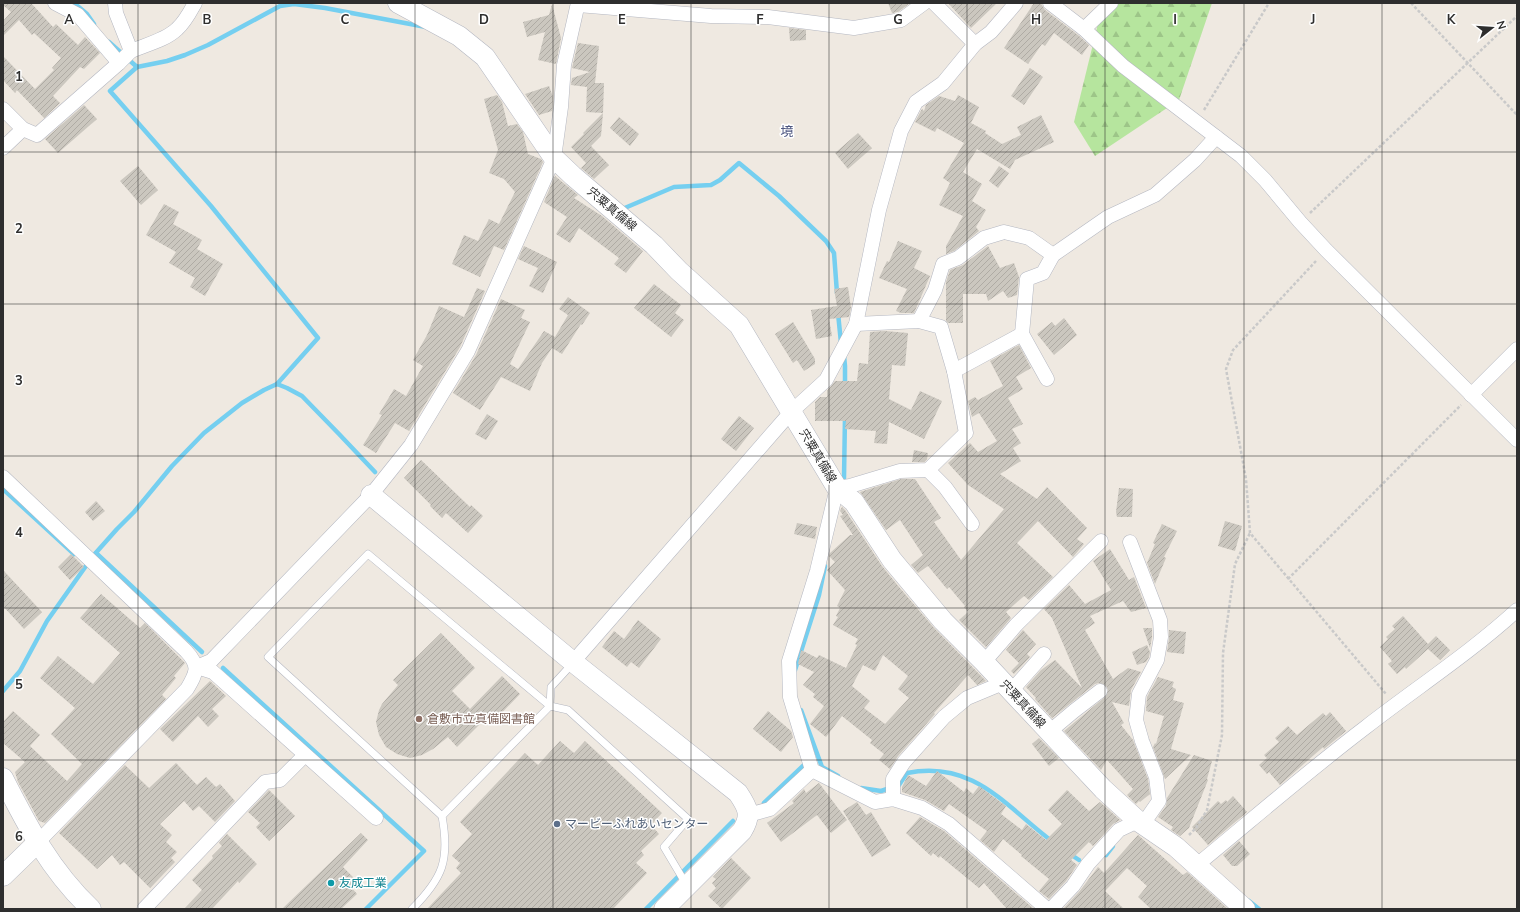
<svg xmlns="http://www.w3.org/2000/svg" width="1520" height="912" viewBox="0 0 1520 912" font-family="'Nunito Sans','Noto Sans JP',sans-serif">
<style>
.forest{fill:url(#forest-firs)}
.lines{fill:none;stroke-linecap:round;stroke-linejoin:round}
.stream{stroke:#75cff0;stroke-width:4.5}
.building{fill:url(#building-hatch);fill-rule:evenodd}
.lane-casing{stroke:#b4b7c1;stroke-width:8}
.street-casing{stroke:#b4b7c1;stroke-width:15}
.secondary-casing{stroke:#b4b7c1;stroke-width:21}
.path{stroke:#c9c9c9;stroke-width:2.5;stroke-dasharray:3 2;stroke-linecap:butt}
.lane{stroke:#fff;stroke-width:7}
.street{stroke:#fff;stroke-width:14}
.secondary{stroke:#fff;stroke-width:20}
.grid{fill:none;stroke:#2e2e2e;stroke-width:1;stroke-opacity:0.55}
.education-dot{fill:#8d6e63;stroke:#fff;stroke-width:1.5}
.service-dot{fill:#5c6f8a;stroke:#fff;stroke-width:1.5}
.culture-dot{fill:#0f9aa8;stroke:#fff;stroke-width:1.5}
.labels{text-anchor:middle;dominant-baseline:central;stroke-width:3;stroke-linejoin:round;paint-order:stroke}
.street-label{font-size:12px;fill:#2e2e2e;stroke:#fff}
.education-label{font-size:12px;fill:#785e54;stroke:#fff;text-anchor:start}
.service-label{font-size:12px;fill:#4e5e75;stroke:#fff;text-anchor:start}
.culture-label{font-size:12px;fill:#0d838f;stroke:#fff;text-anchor:start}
.neighbourhood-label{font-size:13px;fill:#4d5680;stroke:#fff}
.grid-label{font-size:13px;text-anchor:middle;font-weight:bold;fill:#2e2e2e;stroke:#fff;stroke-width:3;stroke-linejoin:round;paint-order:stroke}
</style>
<defs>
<pattern id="forest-firs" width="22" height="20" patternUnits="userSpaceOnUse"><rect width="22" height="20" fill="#b6e59e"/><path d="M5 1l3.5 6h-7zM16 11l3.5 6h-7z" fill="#9dc588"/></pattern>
<pattern id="building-hatch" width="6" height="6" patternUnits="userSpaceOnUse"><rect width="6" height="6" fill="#cbc7bf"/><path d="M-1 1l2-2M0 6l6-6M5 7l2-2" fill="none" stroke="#afaba4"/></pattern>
</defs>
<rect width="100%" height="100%" fill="#efe9e1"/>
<path class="forest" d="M1103,3H1212L1179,100L1095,156L1074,122Z"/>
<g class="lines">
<g class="stream">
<path d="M74,3L87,14L94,24"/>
<path d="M109,42L137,67L167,61L185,55L208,45L280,6L294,4L325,8L426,27"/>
<path d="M137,67L110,91L211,206L318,338L277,384"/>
<path d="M620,210L674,187L711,185L720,180L739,163L779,196L826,241L834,253L837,293"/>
<path d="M838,313L841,343"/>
<path d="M844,356L845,366V387"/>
<path d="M843,484L844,478L845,416"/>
<path d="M3,489L74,554"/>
<path d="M96,553L202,652"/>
<path d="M223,668L424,851L366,909"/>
<path d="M795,670L819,595L825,566"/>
<path d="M3,691L20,671L47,621L93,556L117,529L134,512L172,466L204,433L242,403L264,390L277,384L287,388L302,396L339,434L375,472"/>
<path d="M801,710L822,767L838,776"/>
<path d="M861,788L881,791L899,785L907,773C974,760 1005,806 1053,842"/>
<path d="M764,803L804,765"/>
<path d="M1070,854L1079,860"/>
<path d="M1106,855L1113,846"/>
<path d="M1249,901L1259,909"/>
<path d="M646,909L733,821"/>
</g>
</g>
<g class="building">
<path d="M3,3H31L53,27L56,24L78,45L85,37L100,53L84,69L80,67L53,96L60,103L44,118L17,90L15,93L3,80V56L35,89L54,70L52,68L61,58L34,33L32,35L19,20L3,36V21L11,12L3,5Z"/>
<path d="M888,3H910L898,12L892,13Z"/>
<path d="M948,3H997L971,28Z"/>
<path d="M1034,3H1040L1042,5L1045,10L1078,35L1089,45L1082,55L1054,33L1045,46L1042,44L1028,64L1004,48Z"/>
<path d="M552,4L561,38L556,64L538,60L545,32L527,37L523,22L549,15Z"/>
<path d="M789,28L806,30V40L790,41Z"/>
<path d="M578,43L599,46L595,83H604L603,113L586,112L587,87L571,85L572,78L590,72L572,68Z"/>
<path d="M1030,68L1043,77L1024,105L1011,96Z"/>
<path d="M549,86L553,97L552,111L539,115L525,94Z"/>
<path d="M497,95L502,102L508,126L517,124L523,132L528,154L541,159L543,162L504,250L494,246L480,277L452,264L464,235L478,241L489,219L499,224L515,192L504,179L489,173L498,150L484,99Z"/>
<path d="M958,95L979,107L971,123L986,131L985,133L1002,144L1021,135L1017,127L1041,115L1054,142L1015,160L1010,169L977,149L963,172L982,184L972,201L986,210L976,227L979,231L954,251L946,254V246L963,216L939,205L950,183L943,178L964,143L937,128L935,132L915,122L922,109L924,111L926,105L939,96L955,101Z"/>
<path d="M84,105L97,119L58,153L45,139Z"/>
<path d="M603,113L601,136L591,146L609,165L594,179L581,168L586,163L571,147L584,134L583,133Z"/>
<path d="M619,117L639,134L630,146L610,128Z"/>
<path d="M858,133L872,148L848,169L835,153Z"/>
<path d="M138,166L158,190L141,205L120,181Z"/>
<path d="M999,166L1009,173L998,188L989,181Z"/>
<path d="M555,176L578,195L574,198L602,216L643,251L626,273L614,264L619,258L579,228L570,243L556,234L567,217L544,202Z"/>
<path d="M164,204L179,212L173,224L202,240L197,249L223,264L205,296L190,287L195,278L169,263L176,252L146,235Z"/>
<path d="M898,241L922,251L914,268L930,276L914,313H901L896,311L907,289L879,278L887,261L889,262Z"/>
<path d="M524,246L557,262L543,293L529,286L538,268L518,259Z"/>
<path d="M988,246L1000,268L1014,263L1019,277L1017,295L1008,298L1003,291L988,301L986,294H963V323H948L946,321V282L950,270L963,265Z"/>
<path d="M654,284L681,305L675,313L684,320L671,337L634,308Z"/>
<path d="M848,287L851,308L849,317L829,319L832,336L816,339L811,310L837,306L834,289Z"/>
<path d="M477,288L485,291L460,347L409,431L395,423L376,453L363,445L382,415L379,414L394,389L406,396L423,366L413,360L427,335L439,306L464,317Z"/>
<path d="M568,297L590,313L582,325L581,324L562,354L552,348L542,363L530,391L501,377L480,410L453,393L476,355L501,299L525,310L521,318L530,322L510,364L518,369L544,331L555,337L568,315L559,309Z"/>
<path d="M1064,318L1077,335L1054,355L1037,334L1052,322L1055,326Z"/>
<path d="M793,322L815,359V364L804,371L797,360L793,363L775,334Z"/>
<path d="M885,331L908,333L905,366L892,365L889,399L911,410L920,391L942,401L924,439L889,422L887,444L874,443L876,431L845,429L846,421H815V402L820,397H827V391L835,381H857L859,363L868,364L870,332Z"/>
<path d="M1019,345L1031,368L1016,377L1023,389L1008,398L1023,424L1012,429L1021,443L1013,448L1021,461L1000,474L1037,499L1047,487L1087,528L1077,539L1084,544L1073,557L1038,521L1017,543L1053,577L1029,600L1024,596L1006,612L1011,618L986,647L959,620L968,612L964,607L965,606L949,587L947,589L928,566L918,573L911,565L923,555L900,520L886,530L860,492L901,479H915L941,518L934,522L961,560L1004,509L968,485L948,463L970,443L978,452L997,441L979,413L972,417L968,401L975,397L978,400L1003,386L990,361Z"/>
<path d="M487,414L498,421L486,440L475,434Z"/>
<path d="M739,416L754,428L736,451L721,439Z"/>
<path d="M914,450L928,453L927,459L924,462H912Z"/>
<path d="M421,460L470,507L471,505L483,516L468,533L446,513L442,518L430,506L431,505L404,478Z"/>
<path d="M1119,488L1133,489L1132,517H1117L1116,512Z"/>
<path d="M96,501L105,511L93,521L85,512Z"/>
<path d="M842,507L845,510L882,566L899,587L935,629L986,681L977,685L968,675L934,713L935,714L898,756L890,769L879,760L884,754L870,743L872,740L842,716L826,737L810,724L824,706L813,697L815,694L803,685L814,672L798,664L801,650L817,658L819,655L846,668L857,645L855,644L858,639L833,625L838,617L836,616L840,608L837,606L845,590L827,570L835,562L829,556L830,553L850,535H853L840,516L843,515L840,511ZM883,655L908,676L898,689L909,698L885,724L864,708L870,701L852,686L863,665L875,671Z"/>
<path d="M1225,521L1242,526L1235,551L1218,546Z"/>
<path d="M797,523L817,527L815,539L794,534Z"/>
<path d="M1162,524L1177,531L1164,557L1166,558L1155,584L1147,563L1155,544L1153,543Z"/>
<path d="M1110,549L1129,580L1134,577L1146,608L1131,612L1123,601L1090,616L1095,623L1085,630L1113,679L1128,668L1141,672L1131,690L1129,706L1112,702L1124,723L1121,725L1133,740L1148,779L1150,794L1140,802L1139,801L1136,804L1127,795L1133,789L1107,760L1101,770L1064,731L1105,697L1108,690L1106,686L1099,683L1095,684L1052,718L1035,699L1036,698L1026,687L1041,670L1055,660L1082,688L1052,618L1044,609L1069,585L1085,604L1111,590L1093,561Z"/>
<path d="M71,554L84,567L70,580L58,567Z"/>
<path d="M3,570L42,612L24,629L3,606Z"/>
<path d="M101,594L140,628L145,623L185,663L174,676L176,678L162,695L166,699L45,823L39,821L18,782L15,772L25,762L3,743V722L13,711L40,735L30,746L67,781L82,764L51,734L75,708L40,678L58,656L93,684L120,653L80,618Z"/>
<path d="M1403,616L1428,644L1436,636L1450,650L1440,660L1428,649L1406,669L1405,667L1397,674L1388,664L1392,661L1380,647L1388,639L1386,637L1395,629L1392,626Z"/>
<path d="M638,620L661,639L639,668L631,662L627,667L602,647L614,631L624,639Z"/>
<path d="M1143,628H1152V637L1150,648Z"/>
<path d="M1023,630L1036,644L1027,654L1030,657L1014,674L1011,671L1019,663L1006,650Z"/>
<path d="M1169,630L1186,632L1184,654L1167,652L1169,638Z"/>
<path d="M441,633L475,668L452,691L470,709L502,676L520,694L491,724L485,719L457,747L448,737L433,749L422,755L410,758L397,754L386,747L379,735L376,722L379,710L382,704L398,685L393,680Z"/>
<path d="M1147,645L1150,652L1149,657L1146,662L1137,665L1132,652Z"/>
<path d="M1158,677L1174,682L1172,687L1176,689L1173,700L1184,703L1171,749L1191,755L1165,779L1153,747L1155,743L1156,744L1164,716L1146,711L1147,697Z"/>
<path d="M210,681L226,696L212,709L219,716L208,727L198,716L173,742L160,729Z"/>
<path d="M768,711L791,731L793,737L781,752L753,729Z"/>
<path d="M1330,712L1346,731L1324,749L1323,747L1280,785L1269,772L1267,774L1259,765L1267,758L1264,755L1279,742L1275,738L1288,726L1297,735L1323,713L1326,716Z"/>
<path d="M1039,738L1059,758L1049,766L1032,744Z"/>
<path d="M560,741L574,753L585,741L662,813L651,825L659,834L641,851L644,855L636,863L647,873L613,909H427L461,873L456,868L460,863L452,856L472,834L460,822L525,753L538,765Z"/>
<path d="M1194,755L1212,761L1207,779L1208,780L1189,828L1180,836L1171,830L1173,827L1158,817L1166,806L1167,798Z"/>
<path d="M176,763L197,785L206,777L216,787L220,784L235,801L215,822L199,806L193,811L184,801L160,824L172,835L166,842L177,852L171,858L175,862L150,888L124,862L120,865L112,855L97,869L59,833L125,765L149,788Z"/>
<path d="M937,771L964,792L966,788L973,794L979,786L1006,806L1001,814L1022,830L1026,824L1046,840L1062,824L1048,810L1067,790L1089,811L1100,802L1120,820L1113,824L1093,846L1089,842L1071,860L1077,865L1066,881L1049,899L1039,891L1049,879L1021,856L1022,855L1003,839L994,852L980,840L987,831L949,804L944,811L925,800L902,792V787L908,775L926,786Z"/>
<path d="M819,783L847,820L831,833L817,815L781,842L767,823L794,803L792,801L804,789L806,793Z"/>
<path d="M269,790L295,816L269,841L256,827L260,823L248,812Z"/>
<path d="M1233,796L1247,812L1208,845L1192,827L1218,801L1221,804L1226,800L1227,802Z"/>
<path d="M857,802L866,815L871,812L891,845L872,857L843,811Z"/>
<path d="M920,817L944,831L1034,909H1007L984,883L979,888L940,856L939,858L933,853L931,856L906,833Z"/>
<path d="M361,833L368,840L343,867L356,880L350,886L357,894L341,909H282Z"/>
<path d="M227,834L257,864L239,883L238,881L212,909H184L202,890L192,880L213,858L212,856L222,846L219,843Z"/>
<path d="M1138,835L1183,875L1187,872L1228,909H1151L1138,897L1147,886L1127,868L1105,891L1124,909H1063L1079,892L1098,867L1104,873Z"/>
<path d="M1239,841L1250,854L1237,866H1232L1223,855Z"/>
<path d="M731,858L751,878L722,909L708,896L716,888L712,883L716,879L713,877Z"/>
</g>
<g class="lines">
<defs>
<g id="lane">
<path d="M442,816L268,657L368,554L550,706L568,710L688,819L664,847L686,884"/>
<path d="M412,909C443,878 450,860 442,816L550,706L551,687L573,663"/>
</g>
<g id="street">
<path d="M55,3L78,15L119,63"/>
<path d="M934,3L975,44"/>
<path d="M1050,3L1084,29L1123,66L1241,156L1265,180L1300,222L1326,250L1517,440"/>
<path d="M578,5L711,16L768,17L854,28L901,20L924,3"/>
<path d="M1084,29L1111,3"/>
<path d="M131,51C145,45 166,40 177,29C185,22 190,12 195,3"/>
<path d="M3,109L23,129L37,135L119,63L131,51L116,13L115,3"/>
<path d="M3,148L23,129"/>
<path d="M919,321L935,290L943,264L958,258L984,238L1004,232L1029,238L1053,255"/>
<path d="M856,324L919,321L941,327L954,371L966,433L928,470L900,471L850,486L837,488L817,571L789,661L790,697L812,770L875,802L893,799L922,808L949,824L1047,909"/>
<path d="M954,371L1022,334"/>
<path d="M1047,379L1022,334L1027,279L1043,273L1053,255L1108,217L1155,195L1195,160L1216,137"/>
<path d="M1471,395L1517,349"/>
<path d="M928,470L945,487L972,524"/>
<path d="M3,477L186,651C200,666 197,672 187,689L37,843"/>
<path d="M1130,542L1160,620L1161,637L1157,660L1139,694L1136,720L1142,741L1156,777L1159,801L1143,824"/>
<path d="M573,662L791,412L826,380L856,324L879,210L901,131L916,102L943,83L975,44L991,32L1016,3"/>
<path d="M984,662L1016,625L1101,541"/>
<path d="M197,667L211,661L371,495L411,445L468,351L554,158L561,107L564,65L578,3"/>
<path d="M197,667L213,672L376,818"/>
<path d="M1011,691L1044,654"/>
<path d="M1049,732L1074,711L1100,691"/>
<path d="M893,799V779L904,762L944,717L967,698L1003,683"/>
<path d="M748,815L770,809L812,770"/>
<path d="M1197,865C1253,819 1308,771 1366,727C1416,688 1470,653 1517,610"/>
<path d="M144,909L265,782L280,780L305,755"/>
<path d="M1051,909L1073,886L1088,864L1119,830L1138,821"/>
</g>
<g id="secondary">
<path d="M398,3L459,36L485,57L554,158L573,176L654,245L679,271L739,325L837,488L854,502L892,560L943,621L984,662L1103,789L1138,821L1176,847L1245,909"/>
<path d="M371,495L573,662L738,793C748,808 752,815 742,831L664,909"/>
<path d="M3,778C28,827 50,870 91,909"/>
<path d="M3,876L37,843"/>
</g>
</defs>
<use href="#lane" class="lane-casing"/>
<use href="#street" class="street-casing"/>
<use href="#secondary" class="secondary-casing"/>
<g class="path">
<path d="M1411,3L1517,115"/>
<path d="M1204,110L1269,3"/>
<path d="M1310,213L1517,16"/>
<path d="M1316,261L1233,350L1226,369L1246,479L1250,533L1386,694"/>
<path d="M1288,579L1461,405"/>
<path d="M1189,835L1196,828L1207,810L1222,735L1223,653L1235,564L1250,533"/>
</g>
<use href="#lane" class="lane"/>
<use href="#street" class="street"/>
<use href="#secondary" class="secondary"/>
</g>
<path class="grid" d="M138,3V909M276,3V909M415,3V909M553,3V909M691,3V909M829,3V909M967,3V909M1105,3V909M1244,3V909M1382,3V909M3,152H1517M3,304H1517M3,456H1517M3,608H1517M3,760H1517"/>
<circle class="education-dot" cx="419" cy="719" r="4"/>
<circle class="service-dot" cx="557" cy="824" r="4"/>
<circle class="culture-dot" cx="331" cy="883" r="4"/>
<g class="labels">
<g class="street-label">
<text transform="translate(612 209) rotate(40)">宍粟真備線</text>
<text transform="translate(818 456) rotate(59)">宍粟真備線</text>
<text transform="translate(1023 704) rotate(47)">宍粟真備線</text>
</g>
<g class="education-label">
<text x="427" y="719">倉敷市立真備図書館</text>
</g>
<g class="service-label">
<text x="565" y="824">マービーふれあいセンター</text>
</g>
<g class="culture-label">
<text x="339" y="883">友成工業</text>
</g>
<g class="neighbourhood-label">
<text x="787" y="132">境</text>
</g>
</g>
<g class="grid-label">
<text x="69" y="24">A</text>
<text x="207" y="24">B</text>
<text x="345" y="24">C</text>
<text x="484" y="24">D</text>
<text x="622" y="24">E</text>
<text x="760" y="24">F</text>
<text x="898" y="24">G</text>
<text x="1036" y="24">H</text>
<text x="1175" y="24">I</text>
<text x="1313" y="24">J</text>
<text x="1451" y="24">K</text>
<text x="19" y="81">1</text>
<text x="19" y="233">2</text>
<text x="19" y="385">3</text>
<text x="19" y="537">4</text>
<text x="19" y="689">5</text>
<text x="19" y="841">6</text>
</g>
<rect width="1520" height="912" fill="none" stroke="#2e2e2e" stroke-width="8"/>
<g transform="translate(1492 28) rotate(73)" stroke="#ffffff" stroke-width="3" paint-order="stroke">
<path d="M0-3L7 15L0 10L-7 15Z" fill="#2e2e2e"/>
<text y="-6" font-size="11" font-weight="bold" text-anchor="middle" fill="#2e2e2e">N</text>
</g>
</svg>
